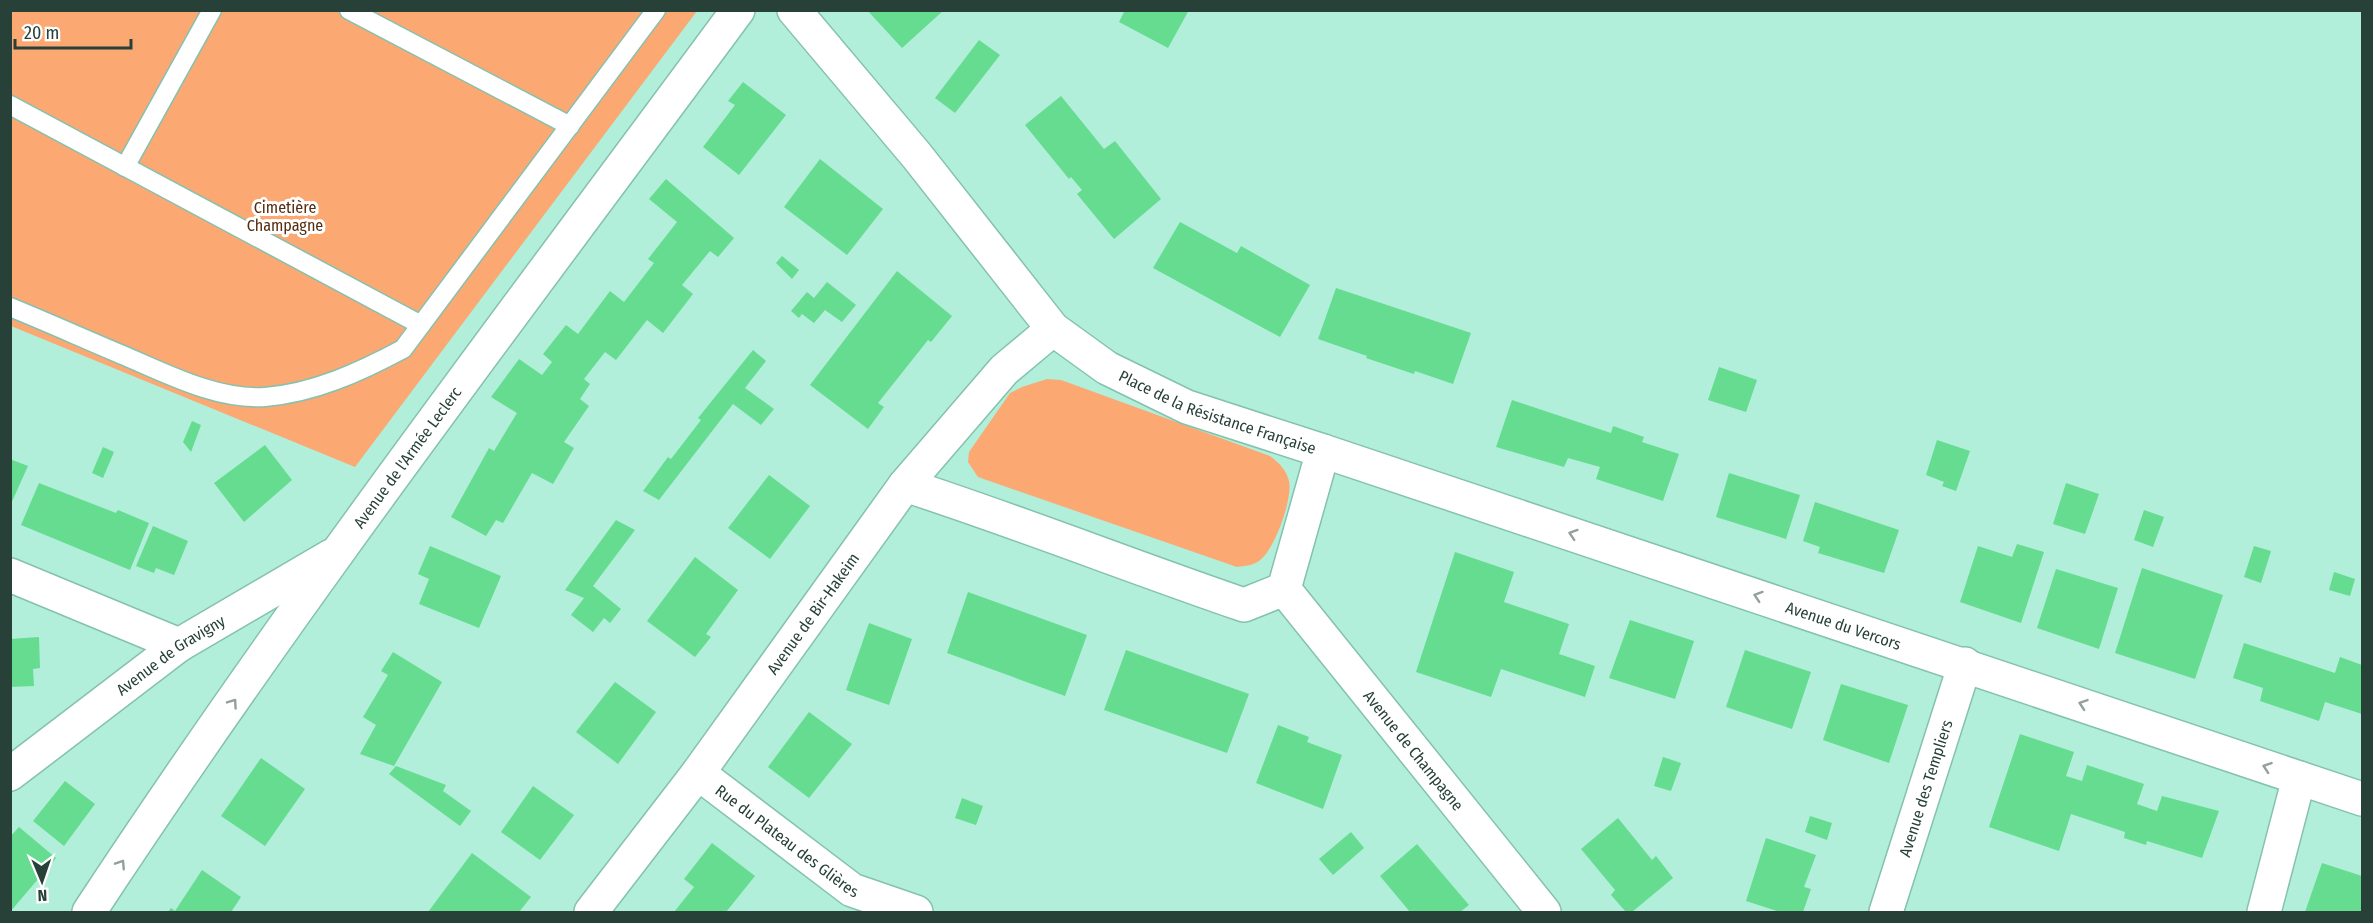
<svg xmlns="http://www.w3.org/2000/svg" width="2373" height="923" viewBox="0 0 2373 923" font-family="'Fira Sans Condensed',sans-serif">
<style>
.green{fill:#fba872}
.building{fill:#65dc90}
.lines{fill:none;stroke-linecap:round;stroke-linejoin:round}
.lane-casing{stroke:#85c1af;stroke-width:21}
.street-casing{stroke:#85c1af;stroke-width:36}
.secondary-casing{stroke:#85c1af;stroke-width:36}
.lane{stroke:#fff;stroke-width:18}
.street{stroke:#fff;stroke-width:33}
.secondary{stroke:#fff;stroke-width:33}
.oneway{stroke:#93a09c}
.labels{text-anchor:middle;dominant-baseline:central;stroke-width:6;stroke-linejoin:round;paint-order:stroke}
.park-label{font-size:16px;fill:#562d10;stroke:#fff}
.street-label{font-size:16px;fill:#274038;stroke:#fff}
</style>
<rect width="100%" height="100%" fill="#b1efdb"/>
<g class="green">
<path d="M10,11H697L355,467L11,326Z"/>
<path d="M1047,379L1061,380L1270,456C1279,463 1286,469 1289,481C1293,499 1274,551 1259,561C1254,565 1244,566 1237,567L978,477L968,462L969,452L1010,393L1022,387Z"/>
</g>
<g class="building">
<path d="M867,10H944L902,48Z"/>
<path d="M1125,10H1189L1168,48L1119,22Z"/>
<path d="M979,40L1000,55L955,113L935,98Z"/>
<path d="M743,82L786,115L739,175L703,147L735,105L728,101Z"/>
<path d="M1061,96L1104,149L1115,141L1161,199L1114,239L1077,194L1082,190L1071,177L1069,179L1025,125Z"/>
<path d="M820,159L883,209L847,255L784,207Z"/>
<path d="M666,179L734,238L718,257L710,251L682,285L693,294L663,333L647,320L616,360L605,352L584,379L590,384L580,399L589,406L564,442L574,448L553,484L532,473L503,523L496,520L486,536L451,517L489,448L494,451L517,413L491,397L519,359L542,375L552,362L543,354L566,325L578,334L610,291L624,302L654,263L648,259L677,222L649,199Z"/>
<path d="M1180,222L1237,253L1241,246L1310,285L1280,337L1153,268Z"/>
<path d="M782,256L799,270L792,279L776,263Z"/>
<path d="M897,271L952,316L931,342L928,340L878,403L884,407L868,429L810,385Z"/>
<path d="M827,282L856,305L842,322L825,310L814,323L802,314L799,318L791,311L807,292L814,298Z"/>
<path d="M1336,288L1471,333L1453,384L1415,371L1414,374L1366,358L1367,356L1318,339Z"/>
<path d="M753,350L766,361L745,388L774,409L761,425L733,404L659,500L643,491L668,457L671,459L701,420L698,418Z"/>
<path d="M1719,367L1757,380L1746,412L1708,400Z"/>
<path d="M1512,400L1611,433L1613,426L1644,437L1642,442L1679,454L1663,501L1596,479L1600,467L1568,458L1564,467L1496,447Z"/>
<path d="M192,421L201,425L191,452L183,442Z"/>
<path d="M1937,440L1970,451L1956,491L1942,486L1944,482L1926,475Z"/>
<path d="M265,445L292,480L244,522L214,483Z"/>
<path d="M103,447L114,452L103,478L92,473Z"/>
<path d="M10,459L28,466L10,506Z"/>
<path d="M1729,473L1800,495L1786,539L1716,517Z"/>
<path d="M769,475L810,506L770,559L728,528Z"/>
<path d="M39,483L116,513L118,510L149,523L130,570L21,525Z"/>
<path d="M2066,483L2099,494L2085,534L2053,524Z"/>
<path d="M1815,502L1899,530L1884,573L1818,553L1820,547L1803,541Z"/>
<path d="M2144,510L2164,517L2153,547L2134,540Z"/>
<path d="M616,520L635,530L593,586L621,609L610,623L604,618L593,632L571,615L584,598L565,590Z"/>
<path d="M153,526L188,541L174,575L156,568L154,573L136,566Z"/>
<path d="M2017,544L2044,552L2021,623L1960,602L1978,546L2012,557Z"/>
<path d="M430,546L501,576L479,628L419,604L429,579L418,574Z"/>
<path d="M2254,546L2271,551L2261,583L2244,577Z"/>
<path d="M1455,552L1514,572L1504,602L1569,624L1559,654L1595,666L1585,697L1501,669L1491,697L1416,672Z"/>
<path d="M695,557L738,590L706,634L711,637L695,657L647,621Z"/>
<path d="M2142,568L2223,595L2195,679L2115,653Z"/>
<path d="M2056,569L2118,588L2099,649L2037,628Z"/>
<path d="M2334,572L2355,579L2350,596L2329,590Z"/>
<path d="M968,592L1087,635L1065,696L947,653Z"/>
<path d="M1630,620L1694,641L1675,699L1609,678Z"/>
<path d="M869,623L912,639L889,705L846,690Z"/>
<path d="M39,637L40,668L33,669L34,686L10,687V639Z"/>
<path d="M2244,643L2335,673L2340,657L2362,665V714L2325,702L2319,721L2260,701L2263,688L2233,678Z"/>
<path d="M1126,650L1249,694L1227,753L1104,710Z"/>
<path d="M1745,650L1811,672L1792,729L1726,707Z"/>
<path d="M393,652L442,682L394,766L360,754L376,725L363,717L388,675L381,671Z"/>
<path d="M615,682L656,712L618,764L576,732Z"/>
<path d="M1841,684L1908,705L1889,763L1823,740Z"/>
<path d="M809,712L852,744L809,798L768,767Z"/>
<path d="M1278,725L1309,737L1307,742L1342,755L1323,809L1256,783Z"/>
<path d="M2020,734L2074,752L2066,776L2082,781L2087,765L2144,784L2137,804L2157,811L2162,796L2219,811L2202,858L2147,841L2146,845L2124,838L2125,832L2071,814L2059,851L1989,827Z"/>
<path d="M1663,757L1681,763L1671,791L1654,786Z"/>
<path d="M261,758L305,789L265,846L221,816Z"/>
<path d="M396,766L446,785L443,791L471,811L460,826L389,774Z"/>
<path d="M65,781L95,804L64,846L33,821Z"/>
<path d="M533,786L574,815L540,860L501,832Z"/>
<path d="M962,798L983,806L976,825L955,818Z"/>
<path d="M1810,816L1832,823L1827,840L1805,832Z"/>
<path d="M1618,818L1652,860L1656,856L1673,878L1632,912H1626L1611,895L1615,890L1581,849Z"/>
<path d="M19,827L56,858L10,912V837Z"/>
<path d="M1351,832L1364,848L1333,875L1319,859Z"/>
<path d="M1766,838L1816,855L1804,887L1811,889L1803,912H1780L1746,901Z"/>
<path d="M712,843L755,876L726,912H674L694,887L684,879Z"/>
<path d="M1417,844L1469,905L1460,912H1410L1380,876Z"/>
<path d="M472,853L531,897L519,912H428Z"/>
<path d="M2322,863L2362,876V912H2305Z"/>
<path d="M202,870L241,897L231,912H168L171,908L175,911Z"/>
</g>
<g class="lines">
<defs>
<g id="lane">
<path d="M349,10L570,126"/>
<path d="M10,105L421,325"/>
<path d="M125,167L212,10"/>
<path d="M10,307C49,323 87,340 125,356C167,374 217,400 265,397C314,393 360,372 403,349L656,10"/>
</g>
<g id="street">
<path id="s1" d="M794,10L917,156L1053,329L1107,368L1187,407L1323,451L1284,589L1244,605C1130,566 1019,522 905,485"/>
<path id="s2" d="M1323,451L2362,799"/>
<path d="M10,575L179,645"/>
<path id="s3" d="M1284,589L1544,912"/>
<path id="s4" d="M698,773L852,890L916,912"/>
<path id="s5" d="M591,912L698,773L905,485L1004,370L1053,329"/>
<path id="s6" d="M1886,912L1965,664"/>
<path d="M2264,912L2299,778"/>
</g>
<g id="secondary">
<path id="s7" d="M10,774L179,645L331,556"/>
<path id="s8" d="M89,912C292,603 518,308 738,10"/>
</g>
</defs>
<use href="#lane" class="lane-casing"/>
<use href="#street" class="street-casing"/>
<use href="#secondary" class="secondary-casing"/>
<use href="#lane" class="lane"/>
<use href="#street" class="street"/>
<use href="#secondary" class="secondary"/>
</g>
<defs><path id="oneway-chevron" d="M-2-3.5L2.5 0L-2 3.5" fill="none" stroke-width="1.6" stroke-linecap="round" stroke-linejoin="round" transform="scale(1.5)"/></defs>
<g class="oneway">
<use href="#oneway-chevron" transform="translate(1573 534) rotate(-162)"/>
<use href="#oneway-chevron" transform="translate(1758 596) rotate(-162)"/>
<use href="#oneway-chevron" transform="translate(233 703) rotate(-55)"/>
<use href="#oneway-chevron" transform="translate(2083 704) rotate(-161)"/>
<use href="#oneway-chevron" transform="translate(2267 767) rotate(-161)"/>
<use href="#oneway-chevron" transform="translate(121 864) rotate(-57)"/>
</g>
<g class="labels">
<g class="park-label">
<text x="285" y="207">Cimetière<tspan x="285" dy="18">Champagne</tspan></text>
</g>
<g class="street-label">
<text stroke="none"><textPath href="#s1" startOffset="597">Place de la Résistance Française</textPath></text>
<text stroke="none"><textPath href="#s8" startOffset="555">Avenue de l'Armée Leclerc</textPath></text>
<text stroke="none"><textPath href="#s5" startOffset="372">Avenue de Bir-Hakeim</textPath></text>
<text stroke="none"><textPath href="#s2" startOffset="549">Avenue du Vercors</textPath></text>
<text stroke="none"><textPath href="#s7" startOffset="200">Avenue de Gravigny</textPath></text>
<text stroke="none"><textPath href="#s3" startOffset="207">Avenue de Champagne</textPath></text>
<text stroke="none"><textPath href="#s6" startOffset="130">Avenue des Templiers</textPath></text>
<text stroke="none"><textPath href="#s4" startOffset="112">Rue du Plateau des Glières</textPath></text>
</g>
</g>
<rect width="2373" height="923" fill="none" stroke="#274038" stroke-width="24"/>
<g transform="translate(42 881) rotate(178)" stroke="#ffffff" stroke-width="4.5" paint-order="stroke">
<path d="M0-4.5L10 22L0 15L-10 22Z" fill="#274038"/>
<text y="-9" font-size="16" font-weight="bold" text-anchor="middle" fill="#274038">N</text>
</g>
<path d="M15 39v9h116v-9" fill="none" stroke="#274038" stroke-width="3"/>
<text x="24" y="39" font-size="18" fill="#274038" stroke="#ffffff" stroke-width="4.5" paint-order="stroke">20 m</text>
</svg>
